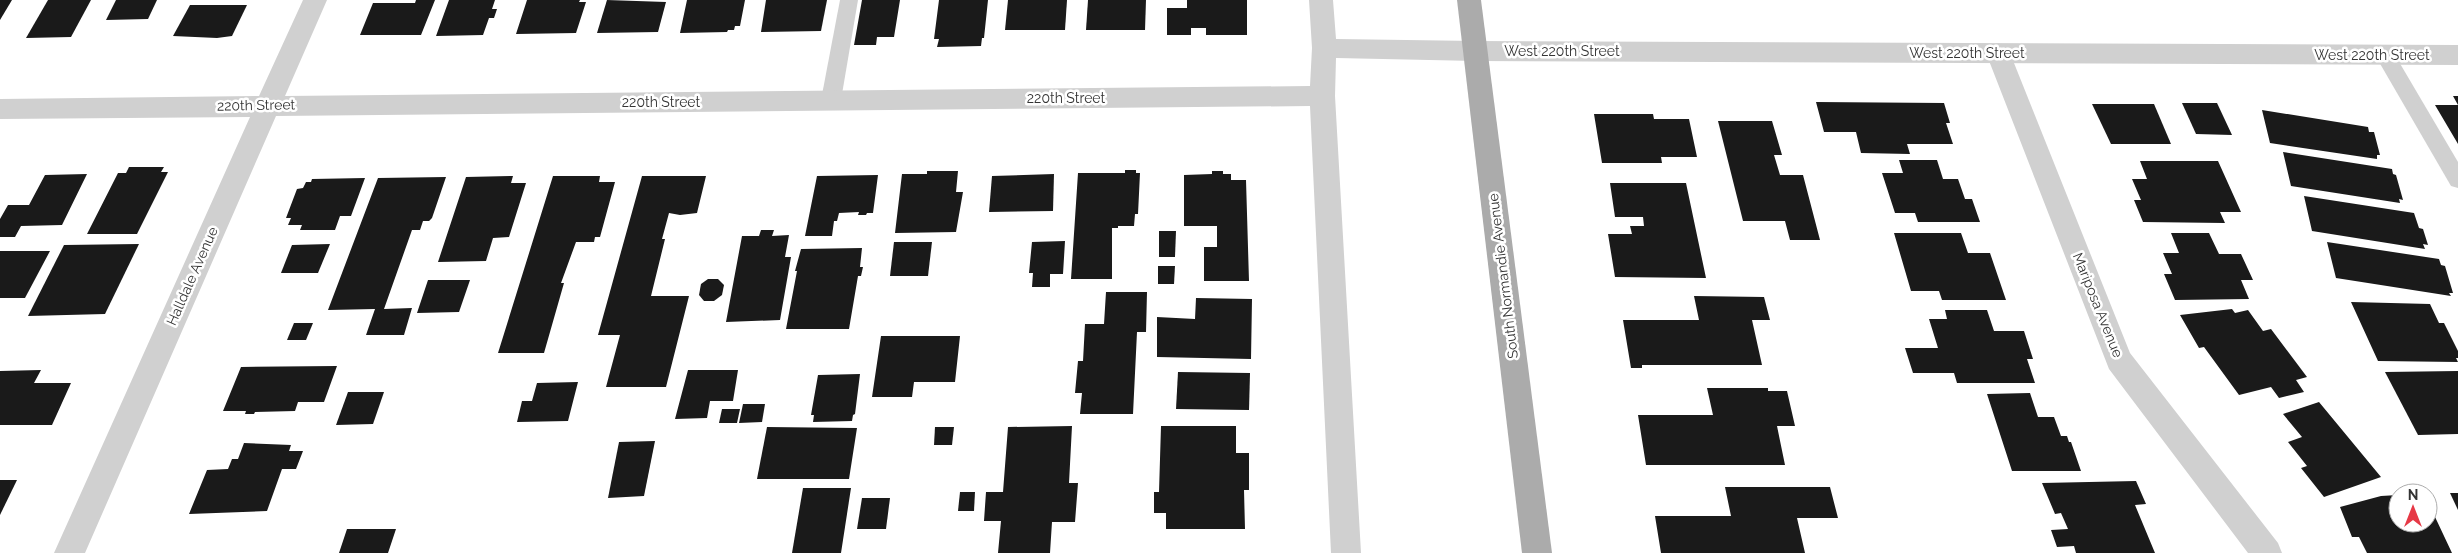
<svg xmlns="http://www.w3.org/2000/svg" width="2458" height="553" viewBox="0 0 2458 553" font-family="Raleway,sans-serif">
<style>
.building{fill:#1a1a1a}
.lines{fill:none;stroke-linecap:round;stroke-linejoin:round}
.service{fill:#d0d0d0;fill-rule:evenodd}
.minor{fill:#d0d0d0;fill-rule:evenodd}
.tertiary{fill:#d0d0d0;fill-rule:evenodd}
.primary{fill:#ababab;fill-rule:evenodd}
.labels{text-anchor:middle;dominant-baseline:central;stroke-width:5;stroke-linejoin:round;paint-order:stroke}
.street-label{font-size:14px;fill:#333;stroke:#fff}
</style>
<rect width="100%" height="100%" fill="#fff"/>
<g class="building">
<path d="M0,0H12L0,20Z"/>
<path d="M48,0H91L71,37L26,38Z"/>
<path d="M116,0H157L148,19L106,20Z"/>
<path d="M416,0H435L421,35H360L373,3H415Z"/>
<path d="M449,0H495L492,9H497L494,18H489L483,35L436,36Z"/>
<path d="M527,0H580L579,2H586L576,33L516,34Z"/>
<path d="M607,0L666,2L658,32L597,33Z"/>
<path d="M687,0H745L740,26H735L734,30H728L727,32L680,33Z"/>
<path d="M766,0H827L821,31L761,32Z"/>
<path d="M862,0H900L894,37H877L876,45H854Z"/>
<path d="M939,0H988L984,38H982L981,46L937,47L939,39H934Z"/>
<path d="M1008,0H1067L1065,30H1005Z"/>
<path d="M1088,0H1146L1145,30H1086Z"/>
<path d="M1187,0H1247V35H1206V28H1191V35H1167V8H1187Z"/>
<path d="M190,5H247L232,36L217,38L173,36Z"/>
<path d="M2453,96H2458V144L2435,105H2458Z"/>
<path d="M1816,102L1944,103L1950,123H1946L1953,144H1907L1910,154L1861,153L1856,132H1824Z"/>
<path d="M2182,103H2217L2232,135L2196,134Z"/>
<path d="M2092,104H2154L2171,144H2111Z"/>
<path d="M2262,110L2368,127L2369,132H2374L2380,155H2377V159L2270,143Z"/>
<path d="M1594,114H1653L1654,119H1689L1697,157H1661L1662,163H1602Z"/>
<path d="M1718,121H1772L1782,155H1774L1780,175H1803L1820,240H1790L1785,221H1743Z"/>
<path d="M2283,152L2392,169L2393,174L2396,175L2403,200L2399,199L2400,203L2291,186Z"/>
<path d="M1899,160H1937L1943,179H1958L1965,199H1972L1980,222H1918L1915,213H1895L1882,173H1903Z"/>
<path d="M2140,161H2218L2241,212H2220L2225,223L2143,222L2134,200H2141L2132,179H2147Z"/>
<path d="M129,167H164L161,172H168L137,234H87L118,173H126Z"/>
<path d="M1125,170H1136V173H1140L1138,214H1135L1134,226H1118V228H1112V279H1071L1078,173H1125Z"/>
<path d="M927,171H958L956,192H963L956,232L895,233L902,174H927Z"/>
<path d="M1212,171H1223V174H1231V180H1246L1249,281H1204V247H1217V226H1184V175L1212,174Z"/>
<path d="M87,174L62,225L21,226L15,237H0V219L8,205H29L45,175Z"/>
<path d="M1054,174L1053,211L989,212L992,176Z"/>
<path d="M878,175L873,213H867L866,215H858L859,212L839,213L837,221H834L832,236H805L817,176Z"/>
<path d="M513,176L511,183H526L509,237L493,238L486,261L438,262L466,177Z"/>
<path d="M553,176H600L599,182H615L600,237H595L594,242H576L561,283H564L544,353H498Z"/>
<path d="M642,176H706L697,213L680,215L669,213L662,239H665L651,296H689L666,387H606L620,335H598Z"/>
<path d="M446,177L432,218L429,221H423L420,230H412L384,309L412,308L404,335H366L375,309L328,310L378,178Z"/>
<path d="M365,178L351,216H340L335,230H300L302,225H288L291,218H286L297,189L303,188L306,182H311L312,179Z"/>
<path d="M1610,183H1686L1706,278L1615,277L1608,234H1632L1630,226H1644L1643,217H1615Z"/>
<path d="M2304,196L2414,213L2419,228L2423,229L2428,245L2423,244L2425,249L2312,231Z"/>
<path d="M761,230H774L772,236L789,235L785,257H791L780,320L726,322L742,236H759Z"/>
<path d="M1159,231H1176L1175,257H1159Z"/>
<path d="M1894,233H1961L1968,253H1990L2006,300H1942L1939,291H1911Z"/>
<path d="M2171,233H2209L2219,254H2241L2253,280H2241L2249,299L2175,300L2164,274H2172L2163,253H2179Z"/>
<path d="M1065,241L1063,274H1050V287H1032L1033,273H1029L1032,242Z"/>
<path d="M894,242H932L928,276H890Z"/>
<path d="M2327,242L2439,259L2441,265L2445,266L2453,293H2449L2451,296L2336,278Z"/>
<path d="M139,244L105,314L28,316L64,245Z"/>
<path d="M330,244L318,273H281L292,245Z"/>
<path d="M862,248L860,267H863L861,276H858L849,329H786L797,271H795L801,249Z"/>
<path d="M0,251H50L25,298H0Z"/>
<path d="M1158,266H1175L1174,284H1158Z"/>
<path d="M708,279H718L724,285L722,295L714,301H704L699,295L701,284Z"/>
<path d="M428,280H470L459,312L417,313Z"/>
<path d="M1106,292H1147L1146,332H1137L1133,414H1080L1082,393H1075L1078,361H1083L1085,324H1104Z"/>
<path d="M1694,296L1764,297L1770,320H1752L1762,365H1642V368H1631L1623,320H1699Z"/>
<path d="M1196,298L1252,299L1251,359L1157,357V317L1195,319Z"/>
<path d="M2351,302L2430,304L2439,323H2444L2458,351V358H2456L2458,362L2378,361Z"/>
<path d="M2232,309L2235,313L2248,310L2263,331L2271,329L2307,377L2296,380L2304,392L2279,398L2271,387L2239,395L2204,347L2199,348L2180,315Z"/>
<path d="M1945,310H1987L1994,331H2024L2033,359H2027L2035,383H1957L1954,373H1913L1905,348H1938L1929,319H1947Z"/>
<path d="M294,323H313L306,340H287Z"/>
<path d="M881,336H960L955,382H914L912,397H872Z"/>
<path d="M337,366L324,402H298L295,411L255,412L254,414H245L246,411H223L241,367Z"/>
<path d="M41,370L34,383H71L52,425H0V371Z"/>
<path d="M688,370H738L733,401H710L707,418L675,419Z"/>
<path d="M2458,371V434L2418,435L2385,372Z"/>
<path d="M1178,372L1250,373L1249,410L1176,409Z"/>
<path d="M860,374L855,414L853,415L852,421L813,422L814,415H811L818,375Z"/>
<path d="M578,382L568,421L517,422L522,401H532L537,383Z"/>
<path d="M1707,388H1768V391H1787L1795,426H1777L1785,465H1646L1638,415H1713Z"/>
<path d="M348,392H384L373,424L336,425Z"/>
<path d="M2030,393L2038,417H2054L2061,436H2067L2069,442H2071L2081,471H2012L1987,394Z"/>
<path d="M2319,402L2381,477L2324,497L2301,468L2307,466L2288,442L2302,437L2283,414Z"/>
<path d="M743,404H765L762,422L739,423Z"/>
<path d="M722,409H740L737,423H719Z"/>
<path d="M1072,426L1069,483H1078L1075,522H1052L1050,553H998L1001,521H984L986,492H1003L1008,427Z"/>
<path d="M1161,426H1236V453H1249V490H1244L1245,529H1166V513H1154V492H1159Z"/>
<path d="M767,427L857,428L849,479H757Z"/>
<path d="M935,427H954L952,445H934Z"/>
<path d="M655,441L644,496L608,498L619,442Z"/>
<path d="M244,443L291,445L289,451H303L296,469H282L267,511L189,514L207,470L228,469L232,459H238Z"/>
<path d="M0,480H17L0,515Z"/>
<path d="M2136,481L2146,504L2135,505L2155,553H2076L2074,546L2057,547L2051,530L2068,529L2061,513L2055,514L2042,483Z"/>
<path d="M1725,487H1830L1838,518H1797L1805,553H1661L1655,516H1731Z"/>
<path d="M803,488H851L841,553H792Z"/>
<path d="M960,492H975L974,511H958Z"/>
<path d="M2450,493H2458V510Z"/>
<path d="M2398,495V523H2428V502L2452,553H2367L2359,537H2352L2340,507L2381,496Z"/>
<path d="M862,498H890L886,529H857Z"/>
<path d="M347,529H396L388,553H339Z"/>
</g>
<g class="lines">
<g class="service">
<path d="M840,0H858L841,100L838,105L831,108L824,105L821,100Z"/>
<path d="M2385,48L2392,50L2458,162V188L2451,186L2375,55L2378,50Z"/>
</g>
<g class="minor">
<path d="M303,0H327L285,96L1310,86L1312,48L1309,0H1333L1336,39L1476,41L1485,44L1488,51L1485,58L1476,61L1336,58L1335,96L1361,553H1331L1310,106L276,116L85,553H54L250,117L0,119V99L259,96Z"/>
<path d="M1998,43L2007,46L2010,53L2130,353L2278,543L2282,553H2248L2109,369L1986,53L1989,46Z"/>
</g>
<path class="tertiary" d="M1476,41L2458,45V65L1476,61L1467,58L1464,51L1467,44Z"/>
<path class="primary" d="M1457,0H1481L1552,553H1522Z"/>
</g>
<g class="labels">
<g class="street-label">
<text x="1562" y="51">West 220th Street</text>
<text x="1967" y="53">West 220th Street</text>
<text x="2372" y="55">West 220th Street</text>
<text x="1066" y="98">220th Street</text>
<text x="661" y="102">220th Street</text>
<text transform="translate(256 105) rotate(-1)">220th Street</text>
<text transform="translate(192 276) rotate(-66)">Halldale Avenue</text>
<text transform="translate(1503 276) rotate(-97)">South Normandie Avenue</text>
<text transform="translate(2098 305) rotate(68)">Mariposa Avenue</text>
</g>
</g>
<g transform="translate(2413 508)"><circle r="24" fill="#ffffff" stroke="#adadad"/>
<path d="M0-4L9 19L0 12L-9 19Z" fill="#e63946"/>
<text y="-8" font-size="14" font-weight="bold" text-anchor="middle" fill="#333333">N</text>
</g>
</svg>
